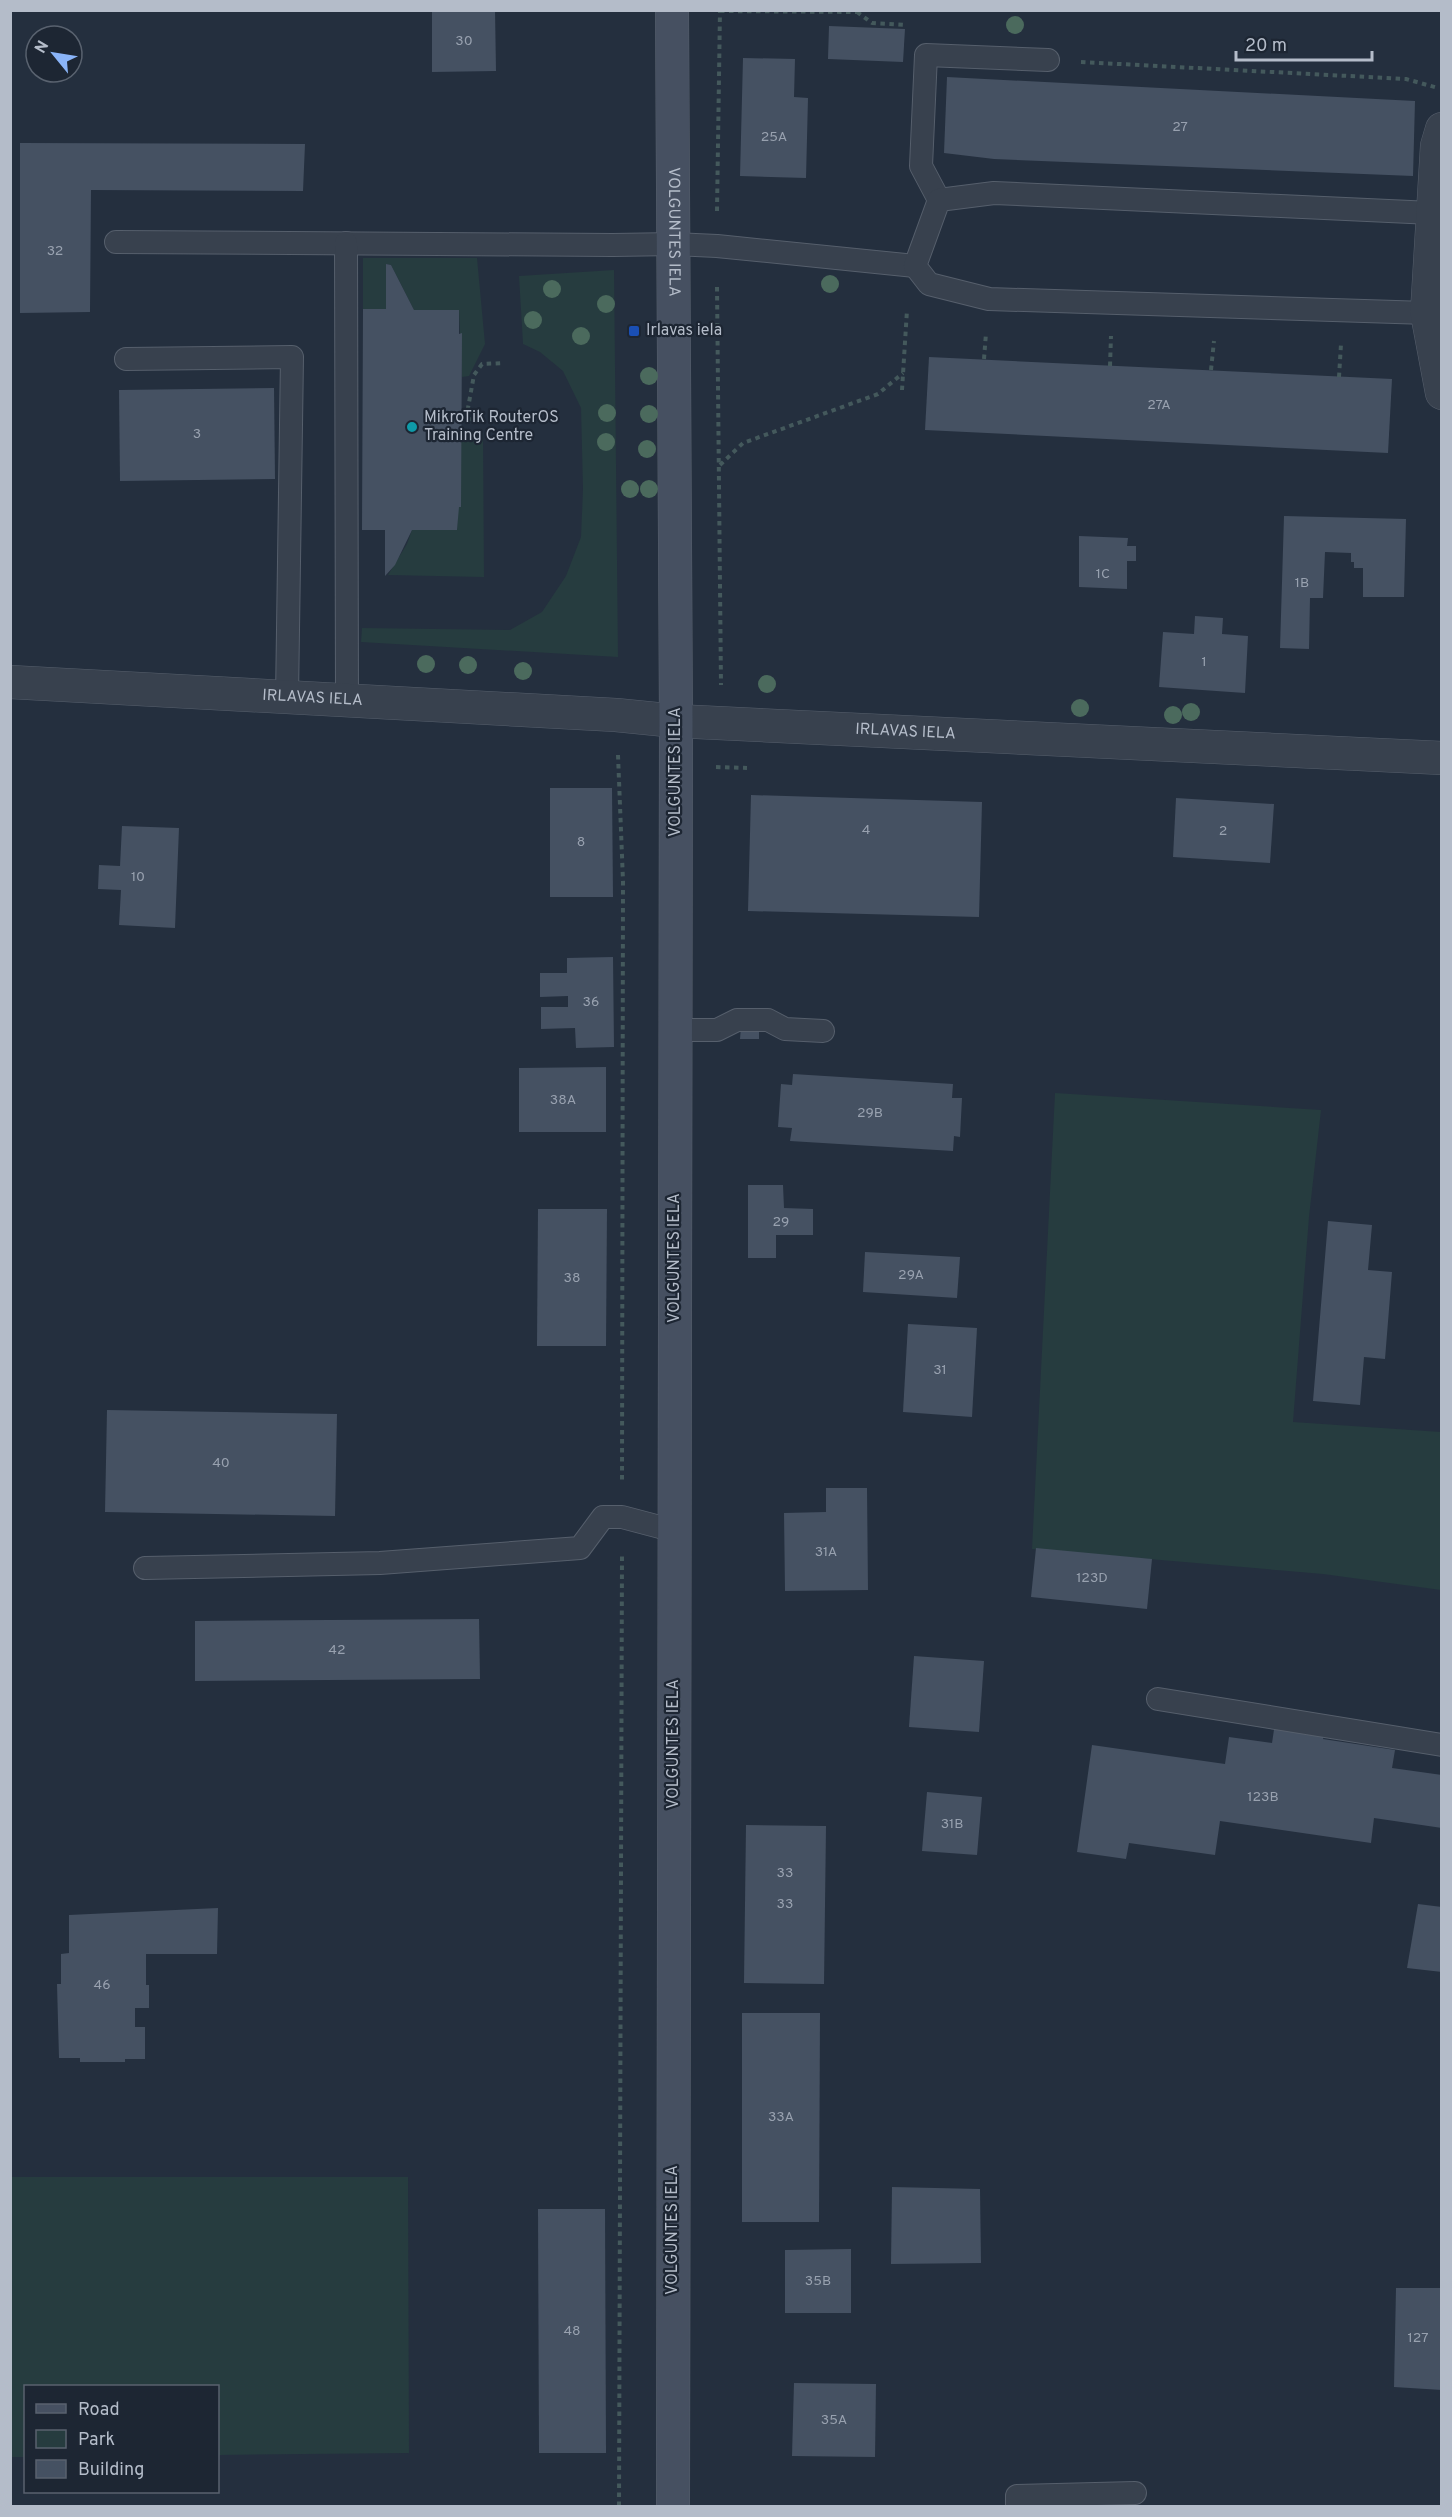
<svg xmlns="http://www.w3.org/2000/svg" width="1452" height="2517" viewBox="0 0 1452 2517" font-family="Overpass,sans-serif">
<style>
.green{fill:#263c3f}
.building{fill:#455162}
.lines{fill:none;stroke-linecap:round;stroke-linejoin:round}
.lane-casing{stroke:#565f6c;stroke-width:24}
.street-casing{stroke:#565f6c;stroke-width:34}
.secondary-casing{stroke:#565f6c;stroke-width:34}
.path{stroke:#44595c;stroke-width:4;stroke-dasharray:4.5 4.5;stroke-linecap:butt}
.lane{stroke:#38414e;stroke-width:22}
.street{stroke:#38414e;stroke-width:33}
.secondary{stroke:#465061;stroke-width:33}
.tree{fill:#4b6a5d}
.transit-dot{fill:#1a4fb4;stroke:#1d2633;stroke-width:2}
.culture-dot{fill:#0f9aa8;stroke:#1d2633;stroke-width:2}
.labels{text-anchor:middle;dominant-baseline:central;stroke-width:4.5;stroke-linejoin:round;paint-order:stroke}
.number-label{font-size:14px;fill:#98a1af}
.street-label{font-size:16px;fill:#b4bcc9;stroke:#1d2633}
.poi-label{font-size:16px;fill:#b4bcc9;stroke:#1d2633;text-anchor:start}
</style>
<rect width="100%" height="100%" fill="#242f3e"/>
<g class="green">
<path d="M363,258H477L485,344L469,376L462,377L459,310H414L391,265L386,264V309H363Z"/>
<path d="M614,270L618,657L361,642L362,628L510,630L542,612L566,576L581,537L583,489L581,408L563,371L540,352L523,344L519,276Z"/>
<path d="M483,433L484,577L388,575L407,544L412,530H457L461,434Z"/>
<path d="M1055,1093L1321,1110L1309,1217L1293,1422L1441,1432V1590L1323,1574L1032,1549Z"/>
<path d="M11,2177H408L409,2453L218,2455V2386H26L25,2457H11Z"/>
</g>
<g class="building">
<path d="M432,10H495L496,71L432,72Z"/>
<path d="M829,26L905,29L903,62L828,59Z"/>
<path d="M743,58L795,59L794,97L808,98L806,178L740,176Z"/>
<path d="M947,77L1415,101L1413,176L994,159L944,153Z"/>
<path d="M20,143L305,144L303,191L91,190L90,312L20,313Z"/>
<path d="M386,264L391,265L414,310H459V334L462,333L461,507H459L457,530H412L395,565L385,576V530H362L363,309H386Z"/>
<path d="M929,357L1392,379L1388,453L925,430Z"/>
<path d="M274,388L275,479L120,481L119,390Z"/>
<path d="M1284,516L1406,519L1404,597H1363V568H1354V562H1351V553L1325,552L1323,598H1310L1309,649L1280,648Z"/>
<path d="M1079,536L1128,538L1127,546H1136V561H1127V589L1079,587Z"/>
<path d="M1195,616L1223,618L1222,634L1248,636L1245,693L1159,687L1163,632L1194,634Z"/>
<path d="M550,788H612L613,897H550Z"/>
<path d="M751,795L982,802L979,917L748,911Z"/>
<path d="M1176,798L1274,804L1270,863L1173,857Z"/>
<path d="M122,826L179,828L175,928L119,925L121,890L98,889L99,865L120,866Z"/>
<path d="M613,957L614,1047L576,1048L575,1028L541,1029V1007H568V996L540,997V973H567V958Z"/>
<path d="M741,1027H759V1039H740Z"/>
<path d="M606,1067V1132H519V1068Z"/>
<path d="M793,1074L953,1084L952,1098H962L960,1137L954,1136L953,1151L790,1141L792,1128L778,1127L781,1084L792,1085Z"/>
<path d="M748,1185H783L784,1208L813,1209V1235H776V1258H748Z"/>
<path d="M538,1209H607L606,1346H537Z"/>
<path d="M1328,1221L1372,1225L1368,1270L1392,1272L1385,1359L1364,1357L1360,1405L1313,1401Z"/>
<path d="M865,1252L960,1257L957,1298L863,1292Z"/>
<path d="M908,1324L977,1328L972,1417L903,1412Z"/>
<path d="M107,1410L337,1414L335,1516L105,1512Z"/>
<path d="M826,1488H867L868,1590L785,1591L784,1513L826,1512Z"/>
<path d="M1036,1548L1152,1559L1147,1609L1031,1597Z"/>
<path d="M479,1619L480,1679L195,1681V1621Z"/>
<path d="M914,1656L984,1661L979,1732L909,1727Z"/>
<path d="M1275,1723L1325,1730L1323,1739L1395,1750L1392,1768L1442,1775V1828L1374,1818L1371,1843L1220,1821L1215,1855L1129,1843L1126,1859L1077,1852L1092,1745L1225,1764L1229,1737L1272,1743Z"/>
<path d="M927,1792L982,1797L977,1855L922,1851Z"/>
<path d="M746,1825L826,1826L824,1984L744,1983Z"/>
<path d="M1418,1904L1442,1907V1972L1407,1968Z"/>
<path d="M218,1908L217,1954H146V1985H149V2008H135V2027H145V2059H125V2062H80V2058H59L57,1984H61V1954L69,1953V1915Z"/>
<path d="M742,2013H820L819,2222H742Z"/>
<path d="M892,2187L980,2189L981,2263L891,2264Z"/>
<path d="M538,2209H605L606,2453H539Z"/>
<path d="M851,2249V2313H785V2250Z"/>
<path d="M1396,2288H1442V2390L1394,2387Z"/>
<path d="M794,2383L876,2384L875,2457L792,2456Z"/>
</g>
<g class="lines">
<defs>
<g id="lane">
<path d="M939,200L921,166L926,55L1048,60"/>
<path d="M116,242L613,245L674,244L717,246L915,266"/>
<path d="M346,243L347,701"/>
<path d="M1427,313L989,299L929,284L915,266L939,200L994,193L1432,213"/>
<path d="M126,359L292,357L287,698"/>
<path d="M675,1030H717L737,1020H768L785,1029L823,1031"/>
<path d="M145,1568L380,1563L580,1548L603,1517H622L675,1531"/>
<path d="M1158,1699L1442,1745"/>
<path d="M1017,2506V2496L1135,2493"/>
</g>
<g id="street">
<path d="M1442,129L1437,146L1427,313L1442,393"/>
<path id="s1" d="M10,682L616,715L676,721L1442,758"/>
</g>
<g id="secondary">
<path id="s2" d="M672,10L676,721L673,2506"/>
</g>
</defs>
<use href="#lane" class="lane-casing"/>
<use href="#street" class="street-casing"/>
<use href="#secondary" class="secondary-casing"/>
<g class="path">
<path d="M720,11L857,12V10"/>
<path d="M857,12L872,23L907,25"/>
<path d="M1081,62L1406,79L1438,88"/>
<path d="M717,211L720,10"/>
<path d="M717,287L721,685"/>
<path d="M984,359L986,333"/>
<path d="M1110,366L1111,336"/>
<path d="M1211,370L1214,341"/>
<path d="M1339,377L1341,344"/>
<path d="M902,390L907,310"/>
<path d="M461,419L504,420"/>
<path d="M466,419L474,375L482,364L504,363"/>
<path d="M720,465L743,443L878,394L903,373"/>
<path d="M618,755L623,881L622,1483"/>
<path d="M716,767L747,768"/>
<path d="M619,2506L622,1553"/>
</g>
<use href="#lane" class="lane"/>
<use href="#street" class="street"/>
<use href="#secondary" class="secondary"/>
</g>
<g class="tree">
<circle cx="1015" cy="25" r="9"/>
<circle cx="830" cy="284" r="9"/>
<circle cx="552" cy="289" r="9"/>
<circle cx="606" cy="304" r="9"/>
<circle cx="533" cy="320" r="9"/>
<circle cx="581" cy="336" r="9"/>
<circle cx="649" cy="376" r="9"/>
<circle cx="607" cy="413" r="9"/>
<circle cx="649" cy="414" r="9"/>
<circle cx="606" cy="442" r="9"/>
<circle cx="647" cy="449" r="9"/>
<circle cx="630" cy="489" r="9"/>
<circle cx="649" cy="489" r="9"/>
<circle cx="426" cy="664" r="9"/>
<circle cx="468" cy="665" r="9"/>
<circle cx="523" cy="671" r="9"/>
<circle cx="767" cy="684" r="9"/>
<circle cx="1080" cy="708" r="9"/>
<circle cx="1191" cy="712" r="9"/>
<circle cx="1173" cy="715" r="9"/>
</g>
<rect class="transit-dot" x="628" y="325" width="12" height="12" rx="3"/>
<circle class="culture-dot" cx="412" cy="427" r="6"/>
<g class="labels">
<g class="number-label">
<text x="464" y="41">30</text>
<text x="1180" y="127">27</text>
<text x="774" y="137">25A</text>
<text x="55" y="251">32</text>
<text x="1159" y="405">27A</text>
<text x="197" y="434">3</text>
<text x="1103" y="574">1C</text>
<text x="1302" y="583">1B</text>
<text x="1204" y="662">1</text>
<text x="866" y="830">4</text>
<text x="1223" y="831">2</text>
<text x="581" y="842">8</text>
<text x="138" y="877">10</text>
<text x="591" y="1002">36</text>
<text x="563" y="1100">38A</text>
<text x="870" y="1113">29B</text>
<text x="781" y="1222">29</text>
<text x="911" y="1275">29A</text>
<text x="572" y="1278">38</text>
<text x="940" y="1370">31</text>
<text x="221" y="1463">40</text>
<text x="826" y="1552">31A</text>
<text x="1092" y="1578">123D</text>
<text x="337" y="1650">42</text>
<text x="1263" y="1797">123B</text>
<text x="952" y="1824">31B</text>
<text x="785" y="1873">33</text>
<text x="785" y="1904">33</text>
<text x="102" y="1985">46</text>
<text x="781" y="2117">33A</text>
<text x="818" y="2281">35B</text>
<text x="572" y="2331">48</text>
<text x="1418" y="2338">127</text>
<text x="834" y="2420">35A</text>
</g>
<g class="street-label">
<text stroke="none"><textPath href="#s2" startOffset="222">VOLGUNTES IELA</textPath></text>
<text stroke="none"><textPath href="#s1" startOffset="303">IRLAVAS IELA</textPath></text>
<text stroke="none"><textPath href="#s1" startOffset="897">IRLAVAS IELA</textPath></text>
<text transform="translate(676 772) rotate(-90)">VOLGUNTES IELA</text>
<text transform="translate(675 1258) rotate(-90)">VOLGUNTES IELA</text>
<text transform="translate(674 1744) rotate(-90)">VOLGUNTES IELA</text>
<text transform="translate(673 2230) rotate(-90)">VOLGUNTES IELA</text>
</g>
<g class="poi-label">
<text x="646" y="331">Irlavas iela</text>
<text x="424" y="418">MikroTik RouterOS<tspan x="424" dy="18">Training Centre</tspan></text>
</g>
</g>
<rect width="1452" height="2517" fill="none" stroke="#b4bcc9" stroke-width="24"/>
<rect x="24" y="2385" width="195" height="108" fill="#1d2633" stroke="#59626f" stroke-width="1.5"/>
<rect x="36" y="2404" width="30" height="9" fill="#465061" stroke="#59626f" stroke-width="1.5"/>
<text x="78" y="2415" font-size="18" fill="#b4bcc9">Road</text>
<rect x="36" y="2430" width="30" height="18" fill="#263c3f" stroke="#59626f" stroke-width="1.5"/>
<text x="78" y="2445" font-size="18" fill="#b4bcc9">Park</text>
<rect x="36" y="2460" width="30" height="18" fill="#455162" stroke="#59626f" stroke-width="1.5"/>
<text x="78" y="2475" font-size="18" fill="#b4bcc9">Building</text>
<g transform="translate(54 54) rotate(300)"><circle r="28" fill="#1d2633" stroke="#59626f" stroke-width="1.5"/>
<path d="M0-4.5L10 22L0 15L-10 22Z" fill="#8ab4f8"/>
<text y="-9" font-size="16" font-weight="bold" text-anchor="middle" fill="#b4bcc9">N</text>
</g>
<path d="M1236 51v9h136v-9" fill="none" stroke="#b4bcc9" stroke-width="3"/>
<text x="1245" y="51" font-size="18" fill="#b4bcc9" stroke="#1d2633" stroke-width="4.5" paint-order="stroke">20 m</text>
</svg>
